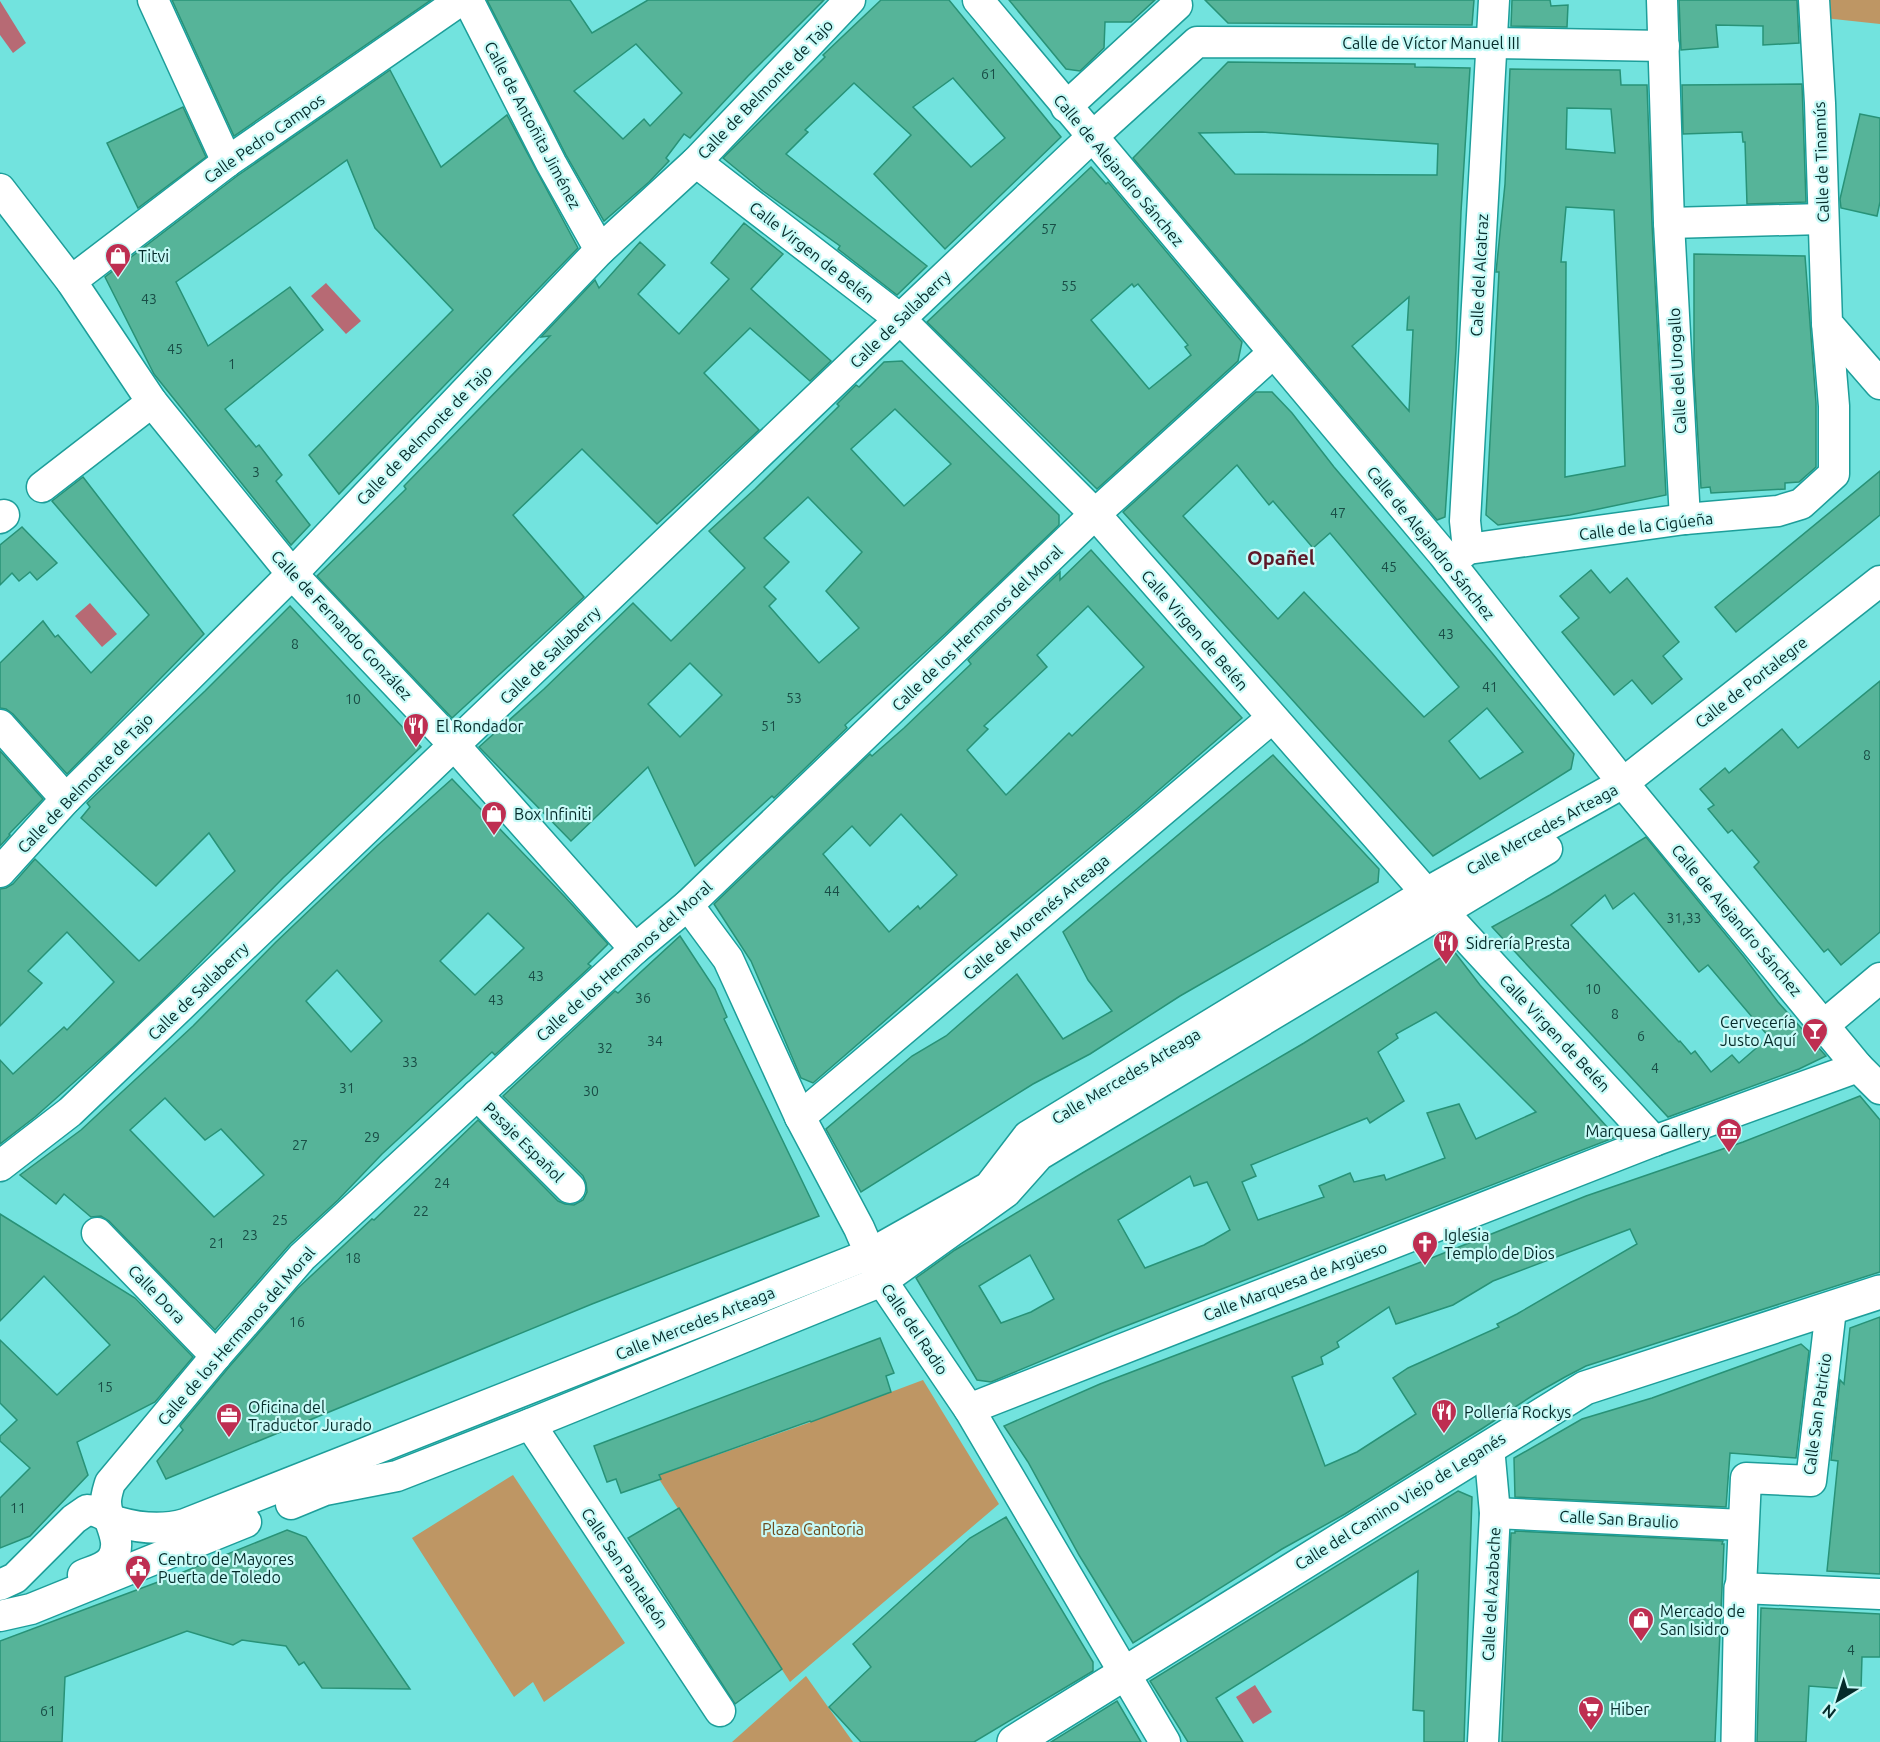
<svg xmlns="http://www.w3.org/2000/svg" width="1880" height="1742" viewBox="0 0 1880 1742" font-family="Ubuntu,sans-serif">
<style>
.green{fill:#be9664}
.water{fill:#b76a74}
.building{fill:#56b499;stroke:#289277;stroke-width:1.5;fill-rule:evenodd}
.lines{fill:none;stroke-linecap:round;stroke-linejoin:round}
.street-casing{stroke:#1d9e9a;stroke-width:33}
.secondary-casing{stroke:#1d9e9a;stroke-width:36}
.street{stroke:#fff;stroke-width:30}
.secondary{stroke:#fff;stroke-width:33}
.labels{text-anchor:middle;dominant-baseline:central;stroke-width:4.5;stroke-linejoin:round;paint-order:stroke}
.number-label{font-size:14px;fill:#194d46}
.street-label{font-size:16px;fill:#052b2a;stroke:#c7faf7}
.poi-label{font-size:16px;fill:#052b2a;stroke:#c7faf7;text-anchor:start}
.park-label{font-size:16px;fill:#6d4b1d;stroke:#c7faf7}
.quarter-label{font-size:20px;font-weight:bold;fill:#5e1928;stroke:#c7faf7}
</style>
<rect width="100%" height="100%" fill="#72e3de"/>
<g class="green">
<path d="M1814,0H1880V24L1815,17Z"/>
<path d="M923,1380L999,1504L790,1682L657,1476L811,1422Z"/>
<path d="M513,1475L625,1643L544,1702L533,1682L514,1697L412,1538Z"/>
<path d="M806,1676L853,1742H732Z"/>
</g>
<g class="water">
<path d="M0,1L26,43L13,53L0,35Z"/>
<path d="M326,283L361,321L346,334L311,296Z"/>
<path d="M90,603L117,634L102,647L75,616Z"/>
<path d="M1255,1685L1272,1712L1253,1724L1236,1697Z"/>
</g>
<g class="building">
<path d="M172,0H431L234,136Z"/>
<path d="M487,0H570L592,33L648,0H824L748,76L690,138L684,134L666,158L669,161L649,182L604,221L566,155ZM636,44L682,93L650,126L644,119L623,139L574,91Z"/>
<path d="M881,0H949L1061,137L945,249L874,174L911,135L854,83L805,130L808,132L786,154L927,266L897,295L838,249L840,246L763,191L723,158L825,57L823,55ZM953,78L1005,138L971,167L913,107Z"/>
<path d="M1009,0H1155L1131,22H1105L1104,48L1080,71L1066,69Z"/>
<path d="M1205,0H1474L1472,25L1228,23Z"/>
<path d="M1512,0H1550L1551,6L1568,5L1567,27L1511,26Z"/>
<path d="M1679,0H1797L1799,43L1763,45V26L1716,25L1718,47L1681,50Z"/>
<path d="M1228,62L1415,64V67L1470,68L1461,212L1456,350L1445,517L1437,520L1133,158ZM1262,132L1438,144L1437,175L1235,174L1199,133ZM1409,297L1407,330H1413L1409,411L1352,346Z"/>
<path d="M1510,69L1620,70L1621,85H1647L1652,224L1666,495L1570,515L1498,525L1486,515L1499,272H1496L1505,184ZM1567,108L1611,109L1615,153L1566,149ZM1566,207L1614,210L1625,466L1565,477L1566,262H1561Z"/>
<path d="M390,70L441,167L507,115L578,248L339,494L309,455L453,310L375,228L347,160L176,282L208,346L290,287L323,330L225,409L256,447L259,445L282,475L276,481L310,525L291,545L154,374L105,277L237,176Z"/>
<path d="M1802,84L1806,202L1747,204L1745,142H1743L1742,132L1683,134L1682,85Z"/>
<path d="M183,107L206,157L138,208L107,143Z"/>
<path d="M1860,114L1880,118V202L1877,216L1841,208L1840,199Z"/>
<path d="M1091,167L1106,184L1108,182L1242,342L1238,361L1097,489L927,322ZM1132,284L1134,287L1138,284L1188,345L1185,347L1191,355L1149,389L1091,320Z"/>
<path d="M744,223L783,254L751,289L831,361L810,381L750,328L704,373L759,430L657,524L582,449L513,515L584,597L452,718L317,576L406,489L404,486L550,336L541,337L595,280L599,288L640,242L665,265L638,294L679,334L729,279L711,263Z"/>
<path d="M1694,254L1805,256L1816,403V467L1799,482L1785,483V489L1711,493L1710,487L1701,488L1694,372Z"/>
<path d="M902,361L1059,515V525L945,634L845,725L847,728L774,798L772,796L695,866L648,767L571,841L479,747L544,689L633,603L671,641L745,568L709,531L755,489L839,406L837,404L856,385L859,387L884,362ZM895,409L951,464L904,506L851,449ZM808,497L862,552L826,591L859,628L819,663L769,606L776,599L764,587L789,562L764,538ZM690,663L722,695L680,737L648,704Z"/>
<path d="M1256,392H1272L1292,413L1334,467L1492,653L1574,754L1571,769L1433,856L1123,512ZM1237,465L1269,505L1273,501L1313,548L1330,533L1459,687L1424,717L1304,592L1278,619L1183,516ZM1487,708L1523,752L1480,779L1449,741Z"/>
<path d="M1880,471V515L1736,632L1715,607Z"/>
<path d="M83,477L204,634L67,774L13,714L6,709L0,708V663L43,621L55,637L58,635L91,673L149,615L52,501Z"/>
<path d="M22,527L57,563L37,580L30,572L19,581L12,573L0,585V545Z"/>
<path d="M1091,550L1242,718L1137,809L970,947L813,1083L801,1078L751,961L714,904L870,754L872,756L904,728L971,664L968,660L1060,572V580ZM1088,606L1144,667L1072,736L1069,733L1006,795L967,750L988,729L984,726L1047,667L1037,655ZM901,814L957,875L920,909L918,906L889,932L823,854L852,826L870,846Z"/>
<path d="M1591,570L1610,593L1627,578L1679,642L1663,656L1682,679L1652,704L1632,680L1614,695L1562,632L1579,618L1560,596Z"/>
<path d="M290,606L421,747L283,878L176,987L117,1044L35,1117L0,1144V1060L13,1074L64,1027L67,1030L114,982L67,932L28,971L42,983L0,1026V889L6,888L13,884L35,859L139,961L235,871L209,833L156,886L81,818L90,807L87,803L205,691Z"/>
<path d="M1880,681V932L1841,965L1828,949L1824,952L1754,867L1759,862L1732,830L1728,833L1708,809L1714,805L1700,789L1725,768L1729,773L1782,729L1798,748Z"/>
<path d="M0,751L43,799L9,834L10,835L0,846Z"/>
<path d="M1273,755L1379,869L1378,882L1180,996L1090,1054L1033,1084L861,1192L826,1129L912,1056L946,1036L1017,974L1063,1039L1112,1011L1088,980L1063,932Z"/>
<path d="M452,779L565,897L608,944L588,964L591,966L495,1055L492,1052L382,1154L338,1200L290,1244L215,1330L109,1221L101,1216L91,1217L64,1194L56,1204L20,1175L81,1130L193,1026L276,942L378,845ZM488,913L524,948L475,995L440,961ZM337,970L382,1021L351,1052L306,1001ZM165,1098L205,1140L221,1129L264,1175L214,1217L130,1130Z"/>
<path d="M1646,837L1744,957L1778,1002L1826,1056L1799,1069L1668,1117L1492,927L1550,895ZM1634,893L1699,972L1708,965L1769,1037L1739,1063L1732,1055L1711,1072L1695,1051L1691,1054L1680,1041L1679,1042L1571,925L1605,895L1613,909Z"/>
<path d="M680,936L715,989L727,1017L724,1019L819,1216L592,1304L166,1479L157,1461L183,1430L180,1426L229,1367L297,1289L372,1219L374,1220L478,1120L558,1201L565,1204L574,1205L583,1200L587,1192L586,1183L583,1176L503,1096L615,991L618,993Z"/>
<path d="M1453,950L1480,985L1616,1137L1113,1331L991,1382L977,1380L916,1278L955,1250L1084,1172L1304,1043ZM1436,1012L1536,1112L1476,1139L1459,1104L1427,1113L1445,1158L1386,1180L1384,1175L1354,1182L1350,1173L1319,1186L1324,1197L1258,1220L1242,1182L1256,1176L1251,1165L1367,1118L1370,1123L1404,1101L1378,1052L1398,1038L1396,1034ZM1190,1176L1194,1186L1207,1182L1230,1230L1204,1245L1145,1268L1118,1220ZM1030,1255L1054,1299L1031,1312L1001,1323L979,1286Z"/>
<path d="M1860,1096L1880,1120V1272L1657,1343L1586,1366L1565,1377L1535,1394L1483,1428L1345,1514L1282,1549L1133,1643L1079,1555L1028,1462L1004,1426L1100,1384L1429,1259L1586,1196L1743,1142ZM1630,1229L1637,1244L1517,1314L1497,1324L1499,1327L1408,1368L1393,1378L1416,1414L1357,1452L1325,1466L1292,1377L1323,1364L1321,1357L1339,1347L1337,1342L1389,1307L1396,1324L1453,1305L1493,1281Z"/>
<path d="M0,1214L135,1298L193,1357L155,1402L77,1442L88,1475L30,1536L0,1548V1498L30,1468L0,1441V1436L17,1420L0,1403V1340L57,1395L110,1345L44,1276L0,1321Z"/>
<path d="M1880,1317V1574L1827,1571L1838,1461L1831,1460L1840,1380L1844,1384L1850,1328Z"/>
<path d="M880,1338L894,1373L886,1376L891,1392L811,1422L810,1421L659,1475L661,1479L621,1493L616,1479L607,1482L594,1446Z"/>
<path d="M1801,1344L1809,1351L1796,1458L1730,1453L1726,1507L1515,1497L1514,1458L1582,1419L1652,1398Z"/>
<path d="M1458,1491L1472,1497L1464,1742H1424V1711L1413,1710L1418,1571L1216,1698L1243,1742H1188L1150,1681Z"/>
<path d="M679,1508L782,1669L735,1704L628,1538Z"/>
<path d="M1006,1517L1093,1662V1671L974,1742H861L829,1707L871,1667L853,1644L970,1538Z"/>
<path d="M287,1530L306,1537L410,1689L322,1688L304,1662L299,1665L286,1646L242,1640L233,1645L187,1631L65,1677L62,1742H0V1641L166,1579Z"/>
<path d="M1515,1531L1723,1541L1722,1544H1724L1715,1742H1502L1511,1533H1515Z"/>
<path d="M1761,1608L1880,1614V1657H1862L1861,1690L1809,1686L1806,1742H1757Z"/>
<path d="M1117,1701L1141,1742H1051Z"/>
</g>
<g class="lines">
<defs>
<g id="street">
<path d="M153,0L227,162"/>
<path d="M468,0L551,163L600,250"/>
<path d="M978,0L1443,554L1623,783L1858,1067L1880,1089"/>
<path d="M1662,0L1669,223L1685,519"/>
<path d="M1814,0L1820,103L1827,323L1880,384"/>
<path d="M1066,107L1177,5"/>
<path d="M696,162L900,319L1095,514L1442,911L1654,1141"/>
<path d="M0,189L71,281L152,402L292,574L455,746L635,949"/>
<path d="M1669,223L1822,219"/>
<path d="M71,281L227,162L461,0"/>
<path d="M42,487L152,402"/>
<path d="M0,518L4,515"/>
<path d="M1468,549L1465,521L1494,0"/>
<path d="M1450,563L1468,549L1685,519L1778,511L1801,504L1834,474V406L1827,323"/>
<path d="M0,725L66,799"/>
<path d="M0,872L66,799L292,574L600,250L696,162L850,0"/>
<path d="M688,905L728,959L800,1117L859,1228L882,1281L969,1409L1165,1742"/>
<path d="M1824,1025L1880,978"/>
<path d="M477,1095L570,1188"/>
<path d="M800,1117L1272,718"/>
<path d="M0,1166L70,1112L900,319L1092,137L1197,42L1492,43L1664,46"/>
<path d="M97,1233L216,1356"/>
<path d="M1831,1309L1811,1481L1746,1478L1741,1588L1880,1594"/>
<path d="M969,1409L1654,1141L1858,1067"/>
<path d="M530,1424L720,1711"/>
<path d="M291,1504L325,1490L397,1476L530,1424L882,1281L1006,1192L1039,1155L1547,849"/>
<path d="M1495,1513L1743,1525"/>
<path d="M83,1575C92,1571 106,1568 112,1559C124,1540 106,1521 106,1502C106,1495 108,1490 110,1483L216,1356L302,1257L635,949L688,905L1095,514L1273,353"/>
<path d="M0,1585L15,1578L74,1519L87,1510C102,1510 105,1518 118,1522C139,1528 164,1530 185,1524L870,1254L989,1187L1028,1136L1426,893L1623,783L1880,581"/>
<path d="M0,1616L31,1609L246,1522"/>
<path d="M1483,1742L1495,1513L1489,1447"/>
</g>
<g id="secondary">
<path d="M1014,1742L1585,1388L1880,1292"/>
<path d="M1738,1742L1741,1588"/>
</g>
</defs>
<use href="#street" class="street-casing"/>
<use href="#secondary" class="secondary-casing"/>
<use href="#street" class="street"/>
<use href="#secondary" class="secondary"/>
</g>
<defs>
<symbol id="shop-pin" viewBox="-11 -11 22 30"><path d="M0 17L-7.5 6A9.5 9.5 0 1 1 7.5 6Z" fill="#be2e51" stroke="#c7faf7"/><path d="M-5-2.5h2.3a2.7 3.5 0 0 1 5.4 0H5L5.5 6h-11ZM-1.5-2.5h3a1.5 2.3 0 0 0-3 0Z" fill="#fff"/></symbol>
<symbol id="restaurant-pin" viewBox="-11 -11 22 30"><path d="M0 17L-7.5 6A9.5 9.5 0 1 1 7.5 6Z" fill="#be2e51" stroke="#c7faf7"/><path d="M-5-6h1v4h1v-4h1v4h1v-4h1v5L-1.5 .5V6h-2V.5L-5-1ZM5-6V6H3V1.5H1.5Q1.5-4 5-6Z" fill="#fff"/></symbol>
<symbol id="bar-pin" viewBox="-11 -11 22 30"><path d="M0 17L-7.5 6A9.5 9.5 0 1 1 7.5 6Z" fill="#be2e51" stroke="#c7faf7"/><path d="M-6-5H6L.8 .8V4.5H3.5V6h-7V4.5H-.8V.8Z" fill="#fff"/></symbol>
<symbol id="museum-pin" viewBox="-11 -11 22 30"><path d="M0 17L-7.5 6A9.5 9.5 0 1 1 7.5 6Z" fill="#be2e51" stroke="#c7faf7"/><path d="M0-6L6-3V-2H-6V-3ZM-5-1h2V3h-2ZM-1-1h2V3h-2ZM3-1h2V3H3ZM-6 4H6V6H-6Z" fill="#fff"/></symbol>
<symbol id="church-pin" viewBox="-11 -11 22 30"><path d="M0 17L-7.5 6A9.5 9.5 0 1 1 7.5 6Z" fill="#be2e51" stroke="#c7faf7"/><path d="M-1.2-6h2.4v3.5h3.3v2.4h-3.3V6h-2.4V-.1h-3.3v-2.4h3.3Z" fill="#fff"/></symbol>
<symbol id="office-pin" viewBox="-11 -11 22 30"><path d="M0 17L-7.5 6A9.5 9.5 0 1 1 7.5 6Z" fill="#be2e51" stroke="#c7faf7"/><path d="M-6-3h4V-5.5h4V-3h4V5H-6ZM-1-4.5V-3h2v-1.5ZM-6 0V1H6V0Z" fill="#fff"/></symbol>
<symbol id="civic-pin" viewBox="-11 -11 22 30"><path d="M0 17L-7.5 6A9.5 9.5 0 1 1 7.5 6Z" fill="#be2e51" stroke="#c7faf7"/><path d="M-.6-6.5H3V-4.5H.6V-3L4-1V1h2V6H-6V1h2V-1L-.6-3ZM-1.2 2.5V6h2.4V2.5Z" fill="#fff"/></symbol>
<symbol id="supermarket-pin" viewBox="-11 -11 22 30"><path d="M0 17L-7.5 6A9.5 9.5 0 1 1 7.5 6Z" fill="#be2e51" stroke="#c7faf7"/><path d="M-6-5.5h2.5l.6 2H6L4.5 2H-2.5L-4.4-4H-6ZM-1.5 3.2a1.3 1.3 0 1 0 .1 0ZM3 3.2a1.3 1.3 0 1 0 .1 0Z" fill="#fff"/></symbol>
</defs>
<g fill-rule="evenodd">
<use href="#shop-pin" x="103" y="241" width="30" height="40"/>
<use href="#restaurant-pin" x="401" y="711" width="30" height="40"/>
<use href="#shop-pin" x="479" y="799" width="30" height="40"/>
<use href="#restaurant-pin" x="1431" y="928" width="30" height="40"/>
<use href="#bar-pin" x="1800" y="1016" width="30" height="40"/>
<use href="#museum-pin" x="1714" y="1116" width="30" height="40"/>
<use href="#church-pin" x="1410" y="1229" width="30" height="40"/>
<use href="#restaurant-pin" x="1429" y="1397" width="30" height="40"/>
<use href="#office-pin" x="214" y="1401" width="30" height="40"/>
<use href="#civic-pin" x="123" y="1553" width="30" height="40"/>
<use href="#shop-pin" x="1626" y="1605" width="30" height="40"/>
<use href="#supermarket-pin" x="1576" y="1694" width="30" height="40"/>
</g>
<g class="labels">
<g class="number-label">
<text x="989" y="74">61</text>
<text x="1049" y="229">57</text>
<text x="1069" y="286">55</text>
<text x="149" y="299">43</text>
<text x="175" y="349">45</text>
<text x="232" y="364">1</text>
<text x="256" y="472">3</text>
<text x="1338" y="513">47</text>
<text x="1389" y="567">45</text>
<text x="1446" y="634">43</text>
<text x="295" y="644">8</text>
<text x="1490" y="687">41</text>
<text x="794" y="698">53</text>
<text x="353" y="699">10</text>
<text x="769" y="726">51</text>
<text x="1867" y="755">8</text>
<text x="832" y="891">44</text>
<text x="1684" y="918">31,33</text>
<text x="536" y="976">43</text>
<text x="1593" y="989">10</text>
<text x="643" y="998">36</text>
<text x="496" y="1000">43</text>
<text x="1615" y="1014">8</text>
<text x="1641" y="1036">6</text>
<text x="655" y="1041">34</text>
<text x="605" y="1048">32</text>
<text x="410" y="1062">33</text>
<text x="1655" y="1068">4</text>
<text x="347" y="1088">31</text>
<text x="591" y="1091">30</text>
<text x="372" y="1137">29</text>
<text x="300" y="1145">27</text>
<text x="442" y="1183">24</text>
<text x="421" y="1211">22</text>
<text x="280" y="1220">25</text>
<text x="250" y="1235">23</text>
<text x="217" y="1243">21</text>
<text x="353" y="1258">18</text>
<text x="297" y="1322">16</text>
<text x="105" y="1387">15</text>
<text x="18" y="1508">11</text>
<text x="1851" y="1650">4</text>
<text x="48" y="1711">61</text>
</g>
<g class="street-label">
<text x="1431" y="43">Calle de Víctor Manuel III</text>
<text transform="translate(765 89) rotate(-46)">Calle de Belmonte de Tajo</text>
<text transform="translate(533 125) rotate(62)">Calle de Antoñita Jiménez</text>
<text transform="translate(264 138) rotate(-35)">Calle Pedro Campos</text>
<text transform="translate(1821 162) rotate(-92)">Calle de Tinamús</text>
<text transform="translate(1119 170) rotate(50)">Calle de Alejandro Sánchez</text>
<text transform="translate(812 252) rotate(38)">Calle Virgen de Belén</text>
<text transform="translate(1479 275) rotate(-87)">Calle del Alcatraz</text>
<text transform="translate(900 319) rotate(-44)">Calle de Sallaberry</text>
<text transform="translate(1677 371) rotate(-93)">Calle del Urogallo</text>
<text transform="translate(424 435) rotate(-46)">Calle de Belmonte de Tajo</text>
<text transform="translate(1646 526) rotate(-7)">Calle de la Cigúeña</text>
<text transform="translate(1431 543) rotate(51)">Calle de Alejandro Sánchez</text>
<text transform="translate(342 625) rotate(47)">Calle de Fernando González</text>
<text transform="translate(977 628) rotate(-44)">Calle de los Hermanos del Moral</text>
<text transform="translate(1195 630) rotate(49)">Calle Virgen de Belén</text>
<text transform="translate(550 655) rotate(-44)">Calle de Sallaberry</text>
<text transform="translate(1751 682) rotate(-38)">Calle de Portalegre</text>
<text transform="translate(85 783) rotate(-46)">Calle de Belmonte de Tajo</text>
<text transform="translate(1542 829) rotate(-29)">Calle Mercedes Arteaga</text>
<text transform="translate(1036 917) rotate(-40)">Calle de Morenés Arteaga</text>
<text transform="translate(1737 920) rotate(50)">Calle de Alejandro Sánchez</text>
<text transform="translate(624 961) rotate(-42)">Calle de los Hermanos del Moral</text>
<text transform="translate(198 991) rotate(-44)">Calle de Sallaberry</text>
<text transform="translate(1555 1033) rotate(47)">Calle Virgen de Belén</text>
<text transform="translate(1126 1076) rotate(-31)">Calle Mercedes Arteaga</text>
<text transform="translate(524 1142) rotate(45)">Pasaje Español</text>
<text transform="translate(1295 1281) rotate(-21)">Calle Marquesa de Argüeso</text>
<text transform="translate(157 1294) rotate(46)">Calle Dora</text>
<text transform="translate(695 1323) rotate(-22)">Calle Mercedes Arteaga</text>
<text transform="translate(915 1329) rotate(56)">Calle del Radio</text>
<text transform="translate(236 1336) rotate(-49)">Calle de los Hermanos del Moral</text>
<text transform="translate(1817 1414) rotate(-82)">Calle San Patricio</text>
<text transform="translate(1400 1501) rotate(-32)">Calle del Camino Viejo de Leganés</text>
<text transform="translate(1619 1519) rotate(3)">Calle San Braulio</text>
<text transform="translate(625 1568) rotate(56)">Calle San Pantaleón</text>
<text transform="translate(1491 1594) rotate(-87)">Calle del Azabache</text>
</g>
<g class="poi-label">
<text x="138" y="256">Titvi</text>
<text x="436" y="726">El Rondador</text>
<text x="514" y="814">Box Infiniti</text>
<text x="1466" y="943">Sidrería Presta</text>
<text x="1796" y="1022" text-anchor="end">Cervecería<tspan x="1796" dy="18">Justo Aquí</tspan></text>
<text x="1710" y="1131" text-anchor="end">Marquesa Gallery</text>
<text x="1444" y="1235">Iglesia<tspan x="1444" dy="18">Templo de Dios</tspan></text>
<text x="248" y="1407">Oficina del<tspan x="248" dy="18">Traductor Jurado</tspan></text>
<text x="1464" y="1412">Pollería Rockys</text>
<text x="158" y="1559">Centro de Mayores<tspan x="158" dy="18">Puerta de Toledo</tspan></text>
<text x="1660" y="1611">Mercado de<tspan x="1660" dy="18">San Isidro</tspan></text>
<text x="1610" y="1709">Hiber</text>
</g>
<g class="park-label">
<text x="813" y="1529">Plaza Cantoria</text>
</g>
<g class="quarter-label">
<text x="1281" y="557">Opañel</text>
</g>
</g>
<g transform="translate(1838 1700) rotate(218)" stroke="#c7faf7" stroke-width="4.5" paint-order="stroke">
<path d="M0-4.5L10 22L0 15L-10 22Z" fill="#052b2a"/>
<text y="-9" font-size="16" font-weight="bold" text-anchor="middle" fill="#052b2a">N</text>
</g>
</svg>
